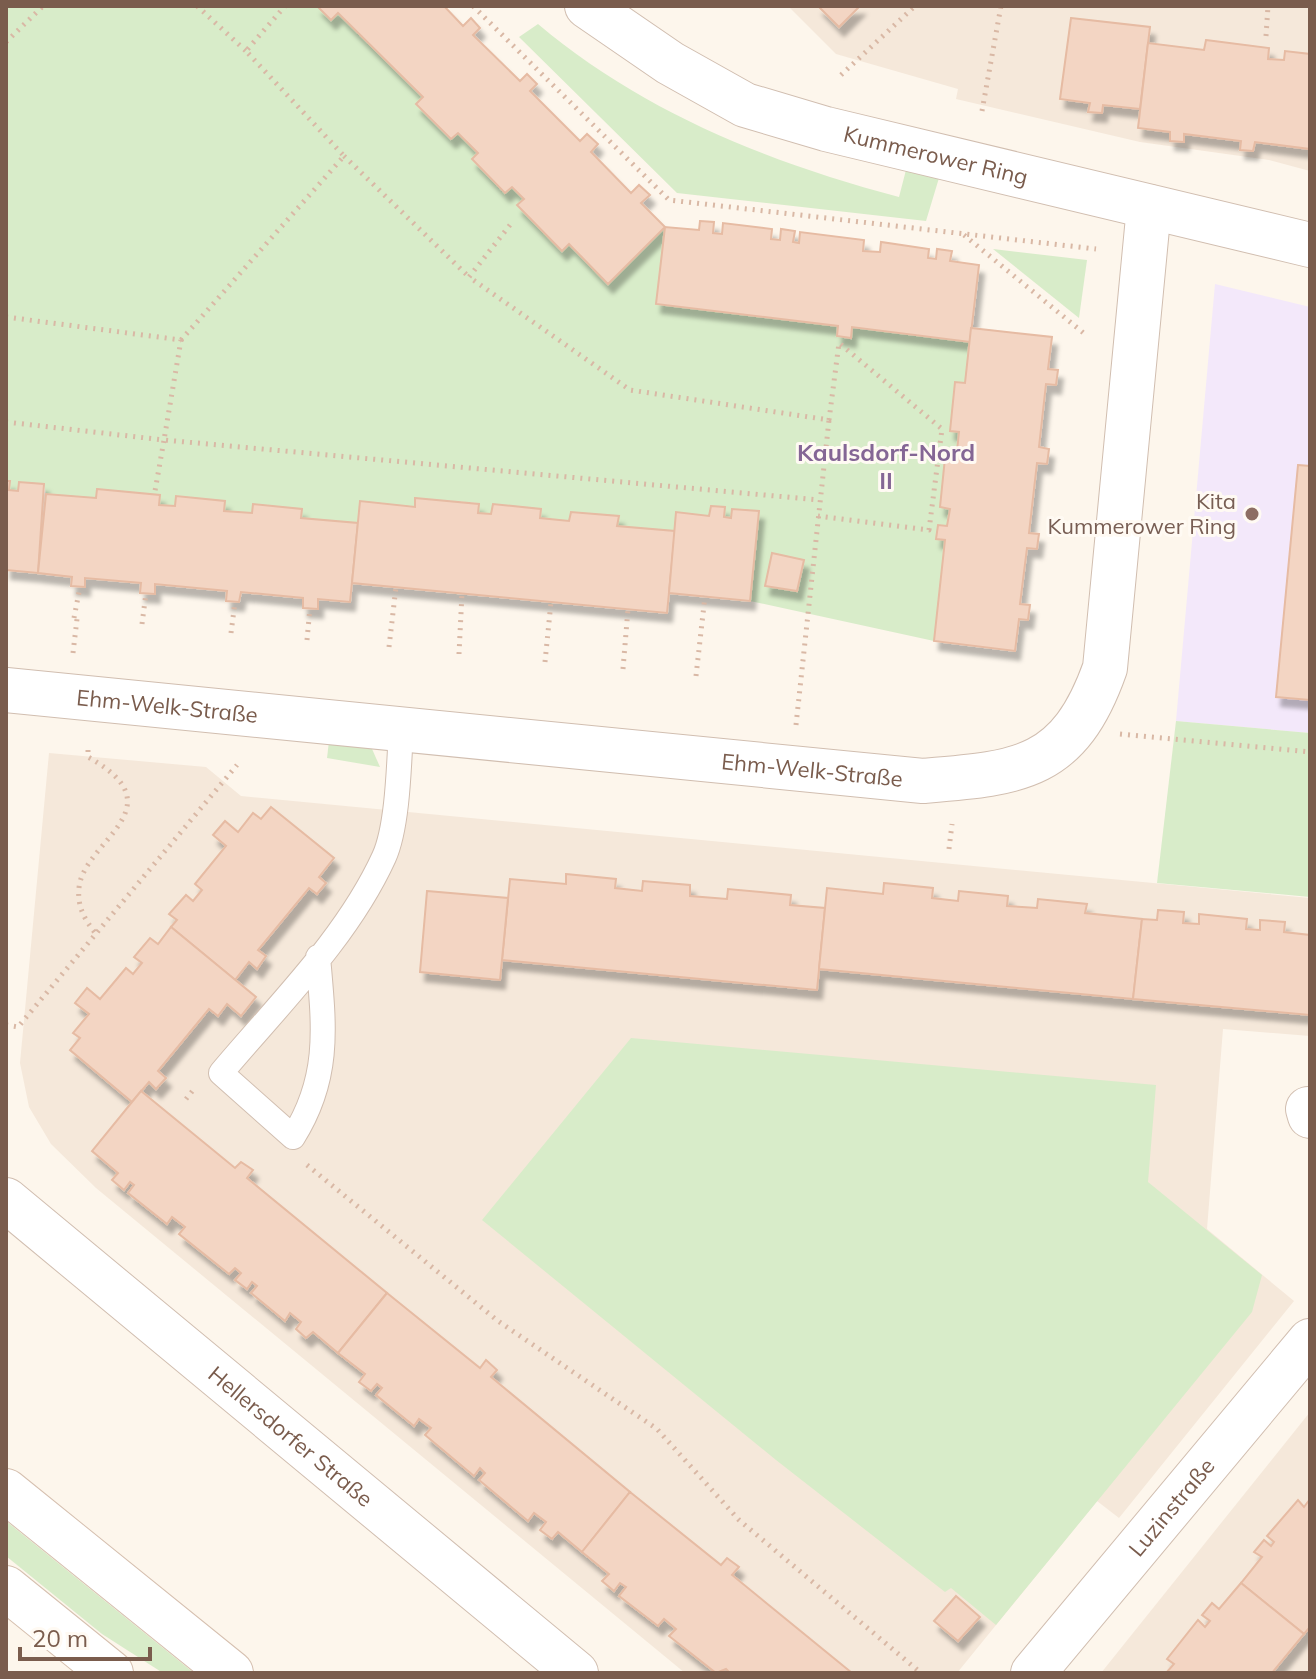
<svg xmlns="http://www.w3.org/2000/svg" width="1316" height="1679" viewBox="0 0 1316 1679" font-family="Mulish,sans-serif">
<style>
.residential{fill:#f5e8da}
.education{fill:#f3e8fa}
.green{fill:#d8ecc9}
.building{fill:#f3d5c3;stroke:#e6bba3;stroke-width:2;filter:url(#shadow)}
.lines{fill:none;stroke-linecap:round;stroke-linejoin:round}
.service-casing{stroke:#d1beb0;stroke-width:26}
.minor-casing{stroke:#d1beb0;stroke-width:46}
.secondary-casing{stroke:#d6c0b0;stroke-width:46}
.path{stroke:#d9b8a5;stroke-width:5;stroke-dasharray:2 6;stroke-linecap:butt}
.service{stroke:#fff;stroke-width:24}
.minor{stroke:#fff;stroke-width:44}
.secondary{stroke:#fff;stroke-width:44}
.education-dot{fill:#8d6e63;stroke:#fffaf3;stroke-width:3}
.labels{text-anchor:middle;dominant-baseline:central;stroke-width:6;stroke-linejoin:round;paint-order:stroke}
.street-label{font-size:22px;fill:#7a5c4d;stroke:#fffaf3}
.education-label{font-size:22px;fill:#785e54;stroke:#fffaf3;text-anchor:end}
.neighbourhood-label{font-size:24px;font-weight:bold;fill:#846695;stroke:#fffaf3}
</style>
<defs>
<filter id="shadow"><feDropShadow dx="5" dy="9" stdDeviation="2" flood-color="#0004"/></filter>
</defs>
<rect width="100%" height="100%" fill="#fdf6ec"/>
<g class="residential">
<path d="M788,6H1310V171L1269,160L1140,142L956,99L958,89L836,54Z"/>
<path d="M49,753L206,767L241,796L1310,898V1036L1223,1029L1207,1229L1294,1301L1119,1518L1097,1501L957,1673H685L96,1188L51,1144L29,1107L20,1063Z"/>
<path d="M1310,1412V1673H1101Z"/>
</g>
<path class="education" d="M1215,284L1310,307V733L1176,721Z"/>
<g class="green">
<path d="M6,6H317L331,20L338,13L423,97L416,105L450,139L458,133L478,153L472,160L505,193L512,187L524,199L517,206L562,250L569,244L608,283L665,227L657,304L970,342L965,383L955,382L950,430L959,432L956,460L945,459L940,507L950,509L947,526H938L936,539L945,540L934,641L750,601L758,511L733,509L731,518L724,517V507L711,506L709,516L677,512L675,531L617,526L619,517L571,512L569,521L540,518L541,509L493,505L491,514L478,513V503L416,498L415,507L360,502L358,523L301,518V509L254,504L252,513L224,511L225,501L176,496L175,506L159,505V495L97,489L96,498L46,494L44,484L20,482L18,491L9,490L10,481H6Z"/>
<path d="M538,24C641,111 769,163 899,197L906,170L939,178L926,221L677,193L519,37Z"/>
<path d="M993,249L1087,260L1079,318Z"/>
<path d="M1176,721L1310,733V897L1157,883Z"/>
<path d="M330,733H365L380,767L327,758Z"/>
<path d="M631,1038L1156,1085L1148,1182L1262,1275L1252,1312L996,1625L951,1588L945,1592L776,1460L482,1220Z"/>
<path d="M6,1521L194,1673H163L102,1634L6,1556Z"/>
</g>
<g class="building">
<path d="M317,6H444L463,26L471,18L480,28L473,35L520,81L527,74L537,84L530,91L580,141L587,134L598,144L591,152L631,193L639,185L650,195L641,203L665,227L608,284L569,244L562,251L517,205L524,199L512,187L505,193L472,159L478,153L458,133L451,139L416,104L423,97L338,13L331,20Z"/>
<path d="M818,6H860L839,27Z"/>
<path d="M1071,18L1150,27L1140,109L1103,105L1102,113L1088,112L1090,103L1060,99Z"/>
<path d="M1206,40L1269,48L1268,59L1284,60L1285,51L1310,54V149L1255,142L1253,151L1240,150L1241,141L1184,134V142L1170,141V132L1138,128L1148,43L1204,50Z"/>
<path d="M700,221L714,222L713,233L722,234L723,223L772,229L771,239L780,240L781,229L795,231L793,242L799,243L800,232L864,240L863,251L880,252L881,242L929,249L928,258L936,259L937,249L952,251L950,261L979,265L970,342L852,327L851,338L837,336L838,326L656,304L665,227L699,230Z"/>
<path d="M971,328L1052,337L1048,369L1058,370L1056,385L1046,384L1039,447L1049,449L1048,457L1047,464L1037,463L1029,533L1039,534L1038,541L1037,549L1027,548L1020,604L1030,605L1028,620L1019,619L1015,651L934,641L945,540L936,539L938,525L947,526L950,509L940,507L945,458L956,460L959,432L950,431L955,382L965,383Z"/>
<path d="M1298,465L1310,466V700L1276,697Z"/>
<path d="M6,481H10L9,490L18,491L19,482L44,484L38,573L6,570Z"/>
<path d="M97,489L160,495L159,505L175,506L176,496L225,501L224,511L252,513L253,504L302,509L301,518L358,523L350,602L318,599V609L303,608V598L241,592L239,602L226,601L227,591L155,584V594L140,593L141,583L85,578V587L71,586L72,577L38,573L46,494L96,498Z"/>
<path d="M415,498L479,504L478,513L491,514L493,504L541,509L540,518L569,521L571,512L619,516L617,526L675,531L667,613L352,583L360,501L415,507Z"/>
<path d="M711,506L725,507L724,517L731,518L732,509L759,511L750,601L669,593L676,512L709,516Z"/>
<path d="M772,553L804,560L797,591L765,586Z"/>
<path d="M271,807L334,858L319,877L326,883L317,894L309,888L258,950L266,956L257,969L249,962L235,980L171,927L177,920L169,914L186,895L193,901L202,890L195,884L226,846L213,835L225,821L238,832L253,813L261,819Z"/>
<path d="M566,874L616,879L615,888L642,891L643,881L690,885V896L727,899L728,889L791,895L790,905L825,908L817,990L502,960L510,879L566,884Z"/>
<path d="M884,883L933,888L932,898L958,901L959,891L1008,896L1007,906L1037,908L1038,899L1087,904L1085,913L1142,919L1133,999L819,969L827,888L883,894Z"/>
<path d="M427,891L508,898L500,980L420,972Z"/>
<path d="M1158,910L1184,912L1183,923L1199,924V914L1247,919L1246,929L1260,930V920L1285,922L1284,932L1310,935V1015L1133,999L1142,919L1157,920Z"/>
<path d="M171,927L256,997L241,1016L227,1004L218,1016L209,1009L158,1071L166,1078L156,1089L149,1082L132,1102L70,1050L80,1038L73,1033L89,1014L75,1003L87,988L100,999L126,968L133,974L142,963L134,957L150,938L158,944Z"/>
<path d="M141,1091L235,1168L241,1162L253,1170L247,1178L387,1293L338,1353L313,1332L306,1338L296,1329L301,1322L290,1313L285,1321L251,1293L257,1286L252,1282L247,1289L235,1280L241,1273L235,1268L229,1274L179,1234L185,1227L172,1217L167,1224L128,1193L134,1185L130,1182L124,1190L112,1180L118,1173L92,1151Z"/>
<path d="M387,1293L480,1368L486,1360L497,1370L491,1377L630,1492L582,1552L558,1532L552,1539L540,1530L546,1522L534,1513L528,1521L479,1480L485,1473L480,1468L474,1476L425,1435L431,1428L419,1419L414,1426L376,1395L382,1388L377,1384L371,1391L359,1382L365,1374L338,1353Z"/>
<path d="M630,1492L721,1565L727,1558L739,1567L732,1575L852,1673H730L726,1669L716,1673L669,1636L676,1629L664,1619L658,1626L619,1596L626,1587L620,1583L614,1591L602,1581L609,1574L582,1552Z"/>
<path d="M1310,1499V1627L1304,1634L1241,1583L1262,1557L1254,1552L1264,1540L1271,1546L1274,1542L1267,1536L1298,1500L1304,1507Z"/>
<path d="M1241,1583L1304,1634L1272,1673H1166L1174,1664L1167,1659L1198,1620L1205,1627L1210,1621L1202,1615L1212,1603L1219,1609Z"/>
<path d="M956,1596L980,1617L958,1641L934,1621Z"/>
</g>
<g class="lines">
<defs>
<path id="service" d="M318,957C324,1025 331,1077 293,1137L221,1073C278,1005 347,938 384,857C398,826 399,763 401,729"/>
<g id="minor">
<path id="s1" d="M587,6L670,63L745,105L826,129L1310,245"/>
<path id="s2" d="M6,690L923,781C1020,773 1069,770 1105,668L1149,207"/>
<path d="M1308,1109L1310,1116"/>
<path id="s3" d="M6,1200L576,1673"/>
<path id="s4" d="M1033,1673L1310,1341"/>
</g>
<g id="secondary">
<path d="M6,1491L231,1673"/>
<path d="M6,1588L111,1673"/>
</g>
</defs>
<use href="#service" class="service-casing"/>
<use href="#minor" class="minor-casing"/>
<use href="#secondary" class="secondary-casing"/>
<g class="path">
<path d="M197,6L246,51"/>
<path d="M473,6L669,200L1096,249"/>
<path d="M1266,36L1268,6"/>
<path d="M6,42L43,6"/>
<path d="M841,75L915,6"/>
<path d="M982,111L1001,6"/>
<path d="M344,156L469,277"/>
<path d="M510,225L469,277L630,390L829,420L839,343L942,429L929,530L818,516"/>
<path d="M964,235L1086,335"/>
<path d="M6,317L181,340L164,440L819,500"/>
<path d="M181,340L344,156L246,51L285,6"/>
<path d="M6,422L164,440L155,491"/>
<path d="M74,618L80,587"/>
<path d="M142,624L146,593"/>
<path d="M231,633L235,602"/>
<path d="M307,640L310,608"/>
<path d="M389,647L396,587"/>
<path d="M73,653L77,619"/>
<path d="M459,654L462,593"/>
<path d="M545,662L551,602"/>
<path d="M623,669L628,609"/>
<path d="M696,676L705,596"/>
<path d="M796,725L829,420"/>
<path d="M1120,734L1310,752"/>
<path d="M88,750V757C180,808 83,841 79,888C77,907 85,920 96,934"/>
<path d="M949,849L952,824"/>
<path d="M6,1025L18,1027L237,765"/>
<path d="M186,1099L194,1089"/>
<path d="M307,1165L498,1321L657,1429L739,1520L921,1673"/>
</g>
<use href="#service" class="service"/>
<use href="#minor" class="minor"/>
<use href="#secondary" class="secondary"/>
</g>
<circle class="education-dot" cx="1252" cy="514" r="8"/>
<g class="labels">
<g class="street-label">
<text stroke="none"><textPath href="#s1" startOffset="384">Kummerower Ring</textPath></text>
<text stroke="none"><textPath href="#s2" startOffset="162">Ehm-Welk-Straße</textPath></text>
<text stroke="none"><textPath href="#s2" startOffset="810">Ehm-Welk-Straße</textPath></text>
<text stroke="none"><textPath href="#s3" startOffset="370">Hellersdorfer Straße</textPath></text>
<text stroke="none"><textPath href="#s4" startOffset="216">Luzinstraße</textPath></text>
</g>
<g class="education-label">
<text x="1236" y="501">Kita<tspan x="1236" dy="25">Kummerower Ring</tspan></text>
</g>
<g class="neighbourhood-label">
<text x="886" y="452">Kaulsdorf-Nord<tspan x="886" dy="28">II</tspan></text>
</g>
</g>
<rect width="1316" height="1679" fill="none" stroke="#7a5c4d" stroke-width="16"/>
<path d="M20 1647v12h130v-12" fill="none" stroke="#7a5c4d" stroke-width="4"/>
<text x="32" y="1647" font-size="24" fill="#7a5c4d" stroke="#fffaf3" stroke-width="6" paint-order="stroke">20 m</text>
</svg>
